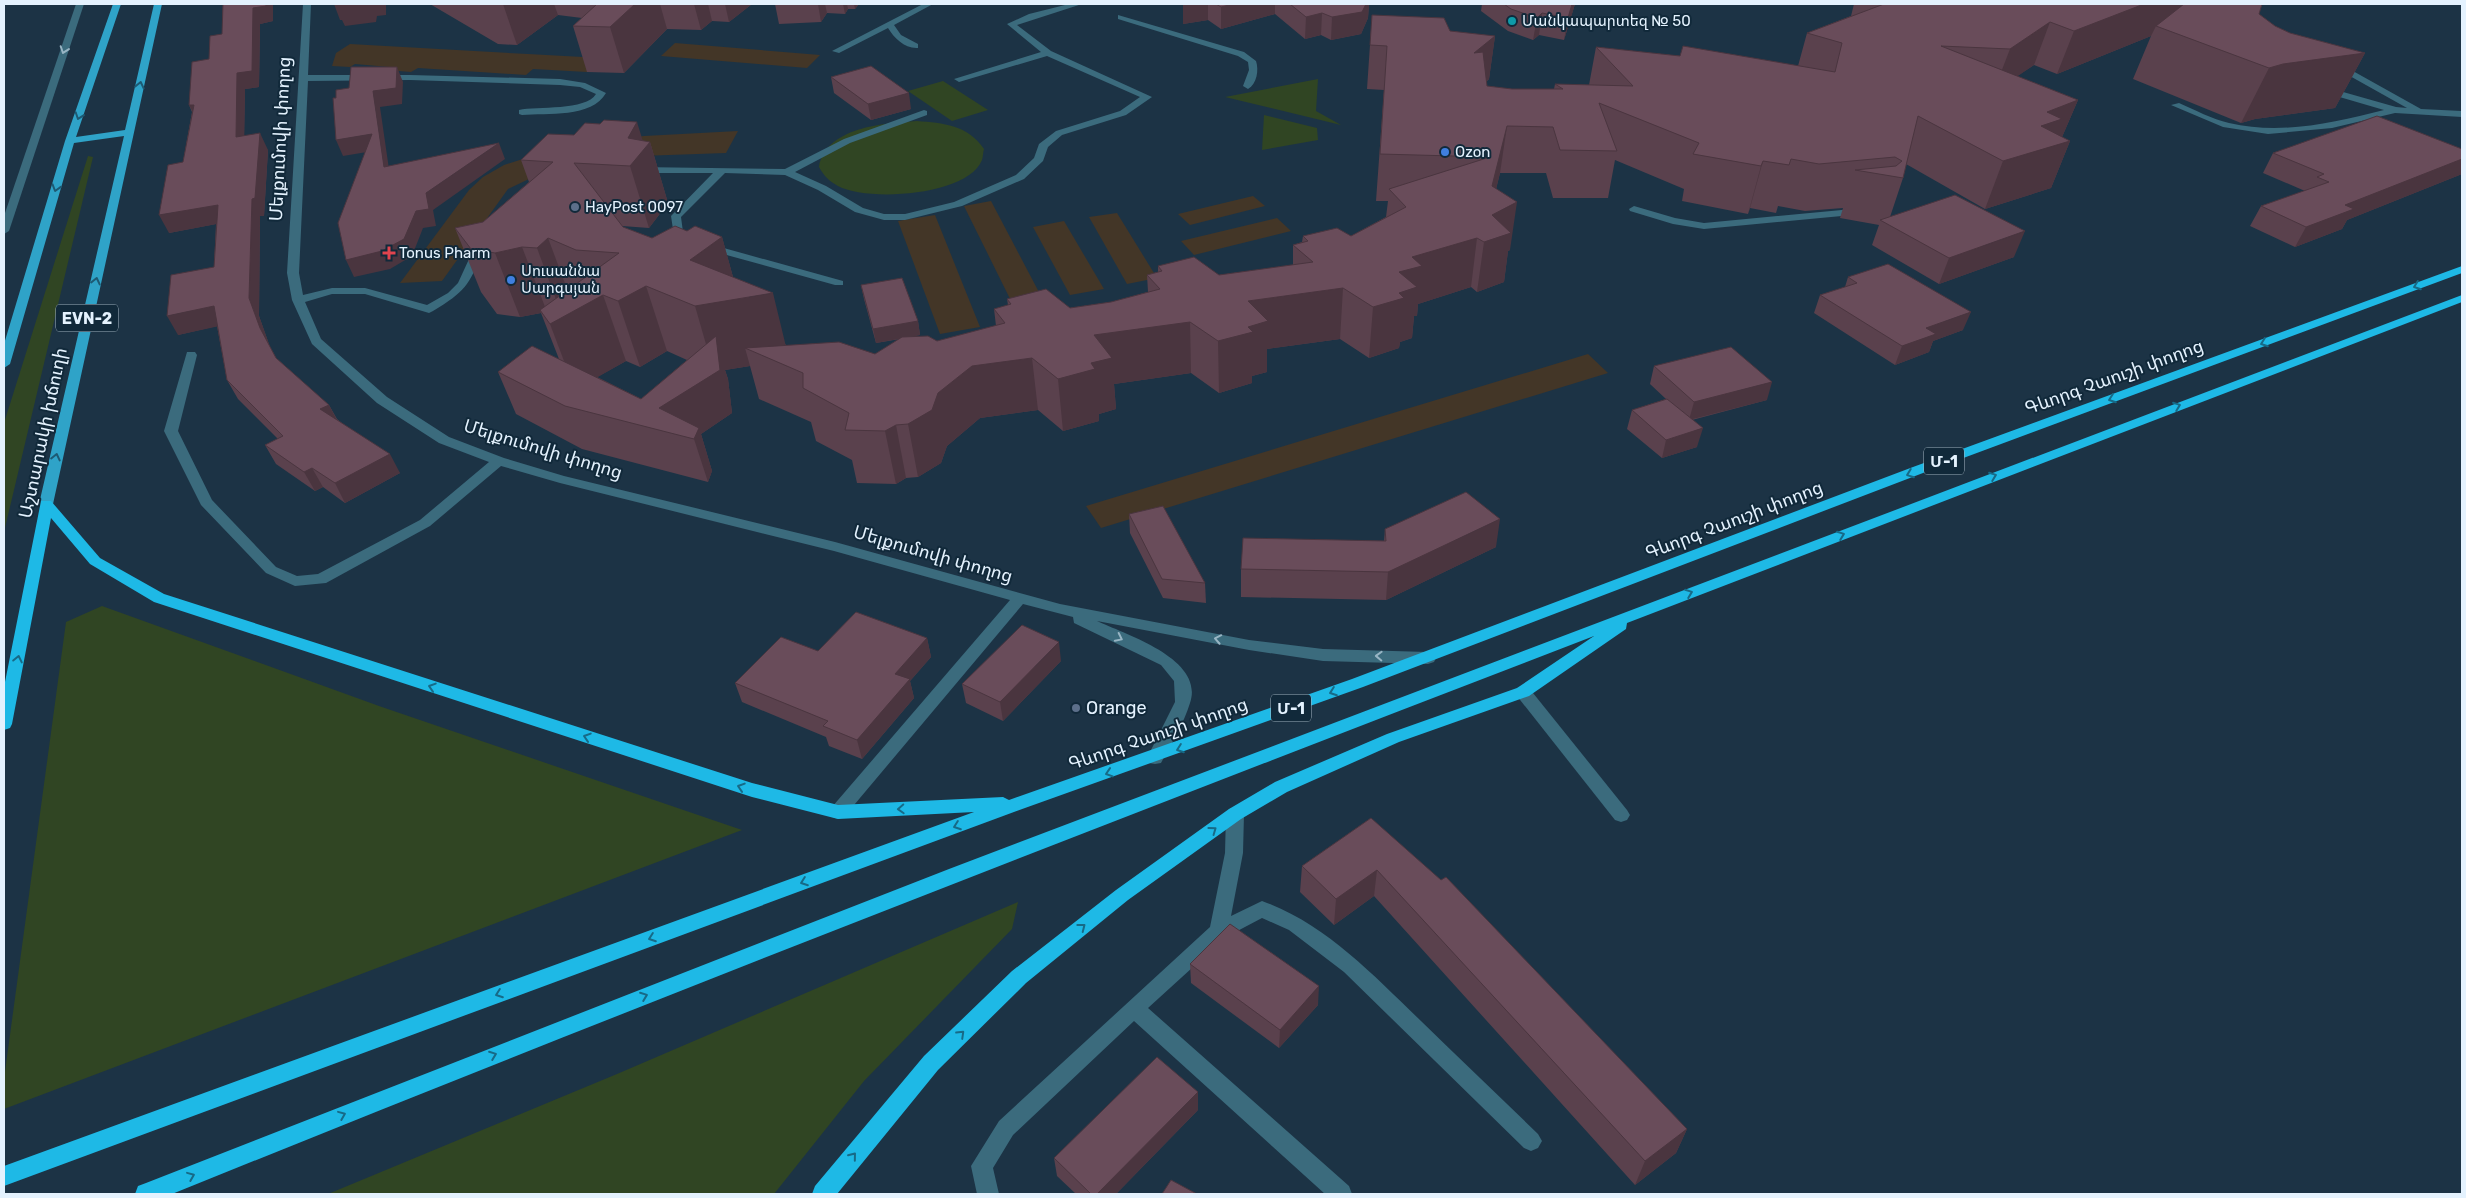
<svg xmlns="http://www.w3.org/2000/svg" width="2466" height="1198" viewBox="0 0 2466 1198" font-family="Rubik,'Noto Sans Armenian',sans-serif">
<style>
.industrial{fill:#433627}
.green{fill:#304523}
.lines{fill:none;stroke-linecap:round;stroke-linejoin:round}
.minor{fill:#3b6b7d;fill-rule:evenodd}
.major{fill:#2fa3c8;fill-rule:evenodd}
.highway{fill:#1eb9e6;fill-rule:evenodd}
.wall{fill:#5a414d;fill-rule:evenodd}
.shaded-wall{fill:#4a353f}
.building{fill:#694c5a;stroke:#4a353f}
.oneway{stroke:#98b5c4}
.oneway2{stroke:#1d5a73}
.oneway3{stroke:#176a87}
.culture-dot{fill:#0f9aa8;stroke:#11293a;stroke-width:2}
.shop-dot{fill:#3f7fe0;stroke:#11293a;stroke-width:2}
.service-dot{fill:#5c6f8a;stroke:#11293a;stroke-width:2}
.health-dot{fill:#e0444e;stroke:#11293a;stroke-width:2}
.labels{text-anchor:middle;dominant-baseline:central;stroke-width:4;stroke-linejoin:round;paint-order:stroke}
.far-poi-label{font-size:15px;fill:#e4f2fe;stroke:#11293a;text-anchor:start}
.shield{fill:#11293a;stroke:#a5b6c3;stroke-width:1}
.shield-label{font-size:16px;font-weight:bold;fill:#e4f2fe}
.street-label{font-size:18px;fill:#e4f2fe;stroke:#11293a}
.poi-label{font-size:18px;fill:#e4f2fe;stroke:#11293a;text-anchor:start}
</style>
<rect width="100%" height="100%" fill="#1c3345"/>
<g class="industrial">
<path d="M675,43L820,55L807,68L661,56Z"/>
<path d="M350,44L528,54L601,58L587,72L533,69L526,75L418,68L411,72L387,70L389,67L355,64L350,67L332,66L336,53Z"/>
<path d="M738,131L726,153L640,156L529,179L508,189L442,281L400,283L469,190L483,177L504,165L557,148L644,136Z"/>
<path d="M1253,196L1265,206L1190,225L1178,214Z"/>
<path d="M991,201L1051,315L1021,321L964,206Z"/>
<path d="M1117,213L1157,278L1127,284L1089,217Z"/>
<path d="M935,215L980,327L940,334L898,221Z"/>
<path d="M1277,218L1291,231L1194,255L1181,241Z"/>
<path d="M1064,221L1104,289L1070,295L1033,227Z"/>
<path d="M1588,354L1608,373L1101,528L1086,506Z"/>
</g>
<g class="green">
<path d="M1318,79L1316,111L1341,125L1225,97Z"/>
<path d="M943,81L988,110L952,121L908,91Z"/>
<path d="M1264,115L1317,128L1318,140L1262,150Z"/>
<path d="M917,121C943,123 968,125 984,149C983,152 983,157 982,160C968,196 867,202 838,186C829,181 824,176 819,167C826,127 884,123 917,121Z"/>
<path d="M88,156L93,157L4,532V423Z"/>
<path d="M102,606L379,706L742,830L4,1109V1079L66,622Z"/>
<path d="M1018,902L1012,929L864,1081L774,1194H328L617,1074Z"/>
</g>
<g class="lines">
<g class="minor">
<path d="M76,4H84L9,231L4,234V216Z"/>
<path d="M303,4H311L308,75H410L560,79L585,83L606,93C592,118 547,113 522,115L519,114V110C537,106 586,111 596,94L580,87L560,85L410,80L308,81L299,273L303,295L332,288H365L427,305L448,293L458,283L475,246H483L485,248C468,285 468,290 433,311L429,313L365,294H332L305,302L321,339L387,397L449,437L504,458L564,476L835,542L1060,604L1249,640L1323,649L1428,652L1434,654L1436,658L1434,662L1428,664L1323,661L1249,650L1097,621C1127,635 1205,659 1190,703C1184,723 1171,744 1161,763L1155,764L1149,763L1147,758L1175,702L1174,681L1161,665L1074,623L1073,617L1023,604L844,817L838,819L832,817L829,812L832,807L1010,600L834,551L560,483L501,466L430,526L326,583L295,586L266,573L201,505L164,431L187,352H195L197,355L178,431L212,500L276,567L297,576L318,574L420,520L489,462L439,443L377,403L312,344L292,300L287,273Z"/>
<path d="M923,4H933L894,25L901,35L918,44V48C905,49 894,38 888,28L839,53L832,51Z"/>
<path d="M1069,4H1082L1017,25L1051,51L1152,97L1126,115L1062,135L1048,147L1043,161L1024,179L962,206L905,220H884L855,212L818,190L785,175L725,173L681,217L683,232L702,242L843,281V285H835L694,246L674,236L671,216L713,173H638L633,170L638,167L785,169L844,139L924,110L927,111V115L850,143L795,172L826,186L863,208L884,214H905L954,202L1016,175L1034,158L1039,144L1056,131L1120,111L1140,97L1047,56L959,82L954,79L1041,52L1007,24L1029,14Z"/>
<path d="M1118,15L1244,52L1256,61C1259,70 1257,84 1248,89L1243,86L1249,70L1248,62L1238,56L1118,19Z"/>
<path d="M2335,61L2421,109L2462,111V117L2395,113L2332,128L2268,134L2223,127L2171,105L2179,103C2195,110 2212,119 2229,123C2281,135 2333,123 2384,110L2319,91V87L2322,86L2396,107L2407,108L2332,66L2331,64Z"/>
<path d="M1634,206L1675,218L1704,223L1863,208L1868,211L1863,214L1704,229L1673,224L1630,211L1629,209Z"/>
<path d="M1523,686L1529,688L1627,810L1630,815L1627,820L1621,822L1615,820L1517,696L1515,692L1517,688Z"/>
<path d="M1235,807L1241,809L1244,814L1243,853L1231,916L1262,901C1326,924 1373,975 1421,1021C1460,1059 1499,1096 1538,1134L1542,1141L1538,1148L1531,1151L1524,1148L1344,972L1289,930L1262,918L1226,937L1148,1008L1349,1186L1352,1194H1325L1134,1021L1013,1135L993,1168L999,1194H977L971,1166L999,1121L1210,927L1225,853L1226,814L1229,809Z"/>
</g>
<path class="major" d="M113,4H121L76,137L125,130L154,4H162L53,504L46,508L39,504L124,136L74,143L10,364L4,368V344L65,141Z"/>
<g class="highway">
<path d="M2462,266V273L1923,473L1363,687L1025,808L4,1186V1166L974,812L838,819L752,797L154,602L90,564L51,518L12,724L10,728L4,730V687L41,501H51L100,558L164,594L752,783L838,805L1003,797L1009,800L1352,679L1913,467Z"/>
<path d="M2462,295V302L1627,623L1626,629L1529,696L1399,742L1287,792L1241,819L1128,900L1026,983L938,1070L837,1194H812L815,1186L924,1056L1012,971L1116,890L1229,809L1275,782L1387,734L1517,688L1594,636C1118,819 644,1003 172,1194H135L138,1186L146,1183L949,869Z"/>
</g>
</g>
<g class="wall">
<path d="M223,4L273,21L260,24L259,87L245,89L244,136L268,150L264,216H260L259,316L270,347L276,358L329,405L337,419L400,473L345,503L323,487L315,491L276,464L265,445L278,439L238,399L227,380L217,326L178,335L214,267L216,224L169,233L183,162L192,112L189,105L209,59L222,34Z"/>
<path d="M430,4H752L729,22L712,21L701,30L667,29L624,73L587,72L573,26L582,18L558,15L517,45L498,44Z"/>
<path d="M775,4H859L855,9H848L845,14L827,13L821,22L779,24Z"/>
<path d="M1183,4H1369L1368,18L1361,34L1331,40L1321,35L1305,39L1275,14L1221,29L1208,20L1183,24Z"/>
<path d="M1482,4H1575L1564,40L1539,35L1533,40L1508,31L1481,11Z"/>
<path d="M1854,4H2262L2259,14L2275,26L2290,33L2365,53L2335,108L2255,119L2241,123L2133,79L2151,36L2057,74L2034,65L2017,76L2078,100L2062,137L2070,141L2051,188L1985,209L1906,164L1903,178L1890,217L2014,257L1939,284L1872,245L1879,225L1840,218L1843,208L1805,211L1778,206L1776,213L1750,208L1748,214L1682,201L1684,189L1615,160L1608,198H1553L1546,173H1500L1496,189L1510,250L1508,251L1504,282L1477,292L1471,287L1418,304L1417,316H1414L1412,338L1400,342L1399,348L1369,358L1340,339L1267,349V372L1252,376V383L1219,393L1191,373L1114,384L1116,409L1099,414V421L1063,431L1038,410L980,418L947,446L941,463L918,477L906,478L896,484L857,483L852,460L816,441L811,422L759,399L750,366L725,370L728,379L732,413L701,434L712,471L708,482L582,449L516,414L498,372L559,359L541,313L520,317L497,314L481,292L455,228L483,222L529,182L521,160L643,141L650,142L668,203L649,228L622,226L623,227L652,238L687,231L722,237L733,277L786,345L875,354L900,339L876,343L864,299L861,285L918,321L920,335L909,337L937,341L996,326L994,309L1008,305L1007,299L1070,308L1111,302L1148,292L1147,275L1158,272V266L1219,275L1293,265V245L1302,242L1303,236H1351L1386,217L1388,201H1376L1384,90L1367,89L1372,15L1450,31L1495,36L1489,79L1487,81V86L1512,89H1554L1555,84L1589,85L1596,47L1680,56L1798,66L1807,33L1851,16ZM667,351L687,360L641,399L597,377L626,361L640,367Z"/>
<path d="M831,77L911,109L871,120L834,93Z"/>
<path d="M2462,149V174L2347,220L2342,229L2295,247L2250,226L2261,206L2305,191L2263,173L2273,153Z"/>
<path d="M1848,277L1963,330L1933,341L1929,352L1895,365L1814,313L1820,295L1845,287Z"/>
<path d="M1654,366L1767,400L1692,420L1697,447L1662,458L1627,429L1632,410L1666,399L1650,384Z"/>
<path d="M1129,514L1205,583L1206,603L1163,598L1130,533Z"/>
<path d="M1385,529L1496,547L1386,600L1241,597V569L1384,541Z"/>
<path d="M927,638L931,657L910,681L914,698L862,759L829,746L826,737L742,702L735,683L818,651Z"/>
<path d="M1061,661L1003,721L966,703L962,684Z"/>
<path d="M1371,818L1687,1129L1676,1153L1635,1185L1374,896L1334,925L1300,892L1302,866Z"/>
<path d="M1190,964L1318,1005L1279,1048L1191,983Z"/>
<path d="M1198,1110L1116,1194H1076L1057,1176L1054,1158Z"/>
</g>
<g class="shaded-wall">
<path d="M266,4H273V21L260,24L259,87L245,89L244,154L236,137L237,73L253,8Z"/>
<path d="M334,4H386V15L377,16L376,22L345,26L342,20H340Z"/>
<path d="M503,4H554L558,15L517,45Z"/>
<path d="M635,4H660L667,29L624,73L610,27Z"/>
<path d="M694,4H708L712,21L701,30Z"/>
<path d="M725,4H752L729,22Z"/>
<path d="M818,4H825L827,13L821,22Z"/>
<path d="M843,4H847L848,9L845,14Z"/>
<path d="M854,4H859L855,9Z"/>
<path d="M1183,4H1208V20L1183,24Z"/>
<path d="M1233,4H1275V14L1221,29V7Z"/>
<path d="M1366,4H1369L1368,18L1361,34L1331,40L1332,17Z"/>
<path d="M1572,4H1575L1564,40L1568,18Z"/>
<path d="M2144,4H2206L2156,26L2151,36L2057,74L2074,31Z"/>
<path d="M1322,13L1321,35L1305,39L1306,17Z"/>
<path d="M1542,13L1539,35L1533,40L1537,18Z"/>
<path d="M2050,22L2034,65L1993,93L2010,49Z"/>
<path d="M1495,36L1489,79L1469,97L1474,53Z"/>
<path d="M2365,53L2335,108L2255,119L2241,123L2269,68L2283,64Z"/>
<path d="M397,67L403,82L402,104L380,107L391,183L384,167L373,91Z"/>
<path d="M909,93L911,109L871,120L868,104Z"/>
<path d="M2078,100L2059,144L2070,141L2051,188L1985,209L2003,161L2041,126L2047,112Z"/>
<path d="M189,105H194L198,122Z"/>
<path d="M637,122L645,148L650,142L668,203L649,228L630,166L628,138Z"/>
<path d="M1507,126L1500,173L1485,235L1492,186Z"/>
<path d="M260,133L268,150L264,216H260L259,316L270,347L260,328L249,298L252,199Z"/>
<path d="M372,134L379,150L343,156L336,140Z"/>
<path d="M499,143L505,159L433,210L436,226L423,228L412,256L390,269L354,277L346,260L416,211L426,193Z"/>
<path d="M2462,159V174L2347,220L2342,229L2295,247L2306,227L2345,205Z"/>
<path d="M1763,161L1750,208L1748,214L1761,166Z"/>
<path d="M1517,202L1510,250L1508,251L1504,282L1477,292L1484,242L1492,215Z"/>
<path d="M218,205L227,222L169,233L159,215Z"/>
<path d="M2025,231L2014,257L1939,284L1949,258Z"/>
<path d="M722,237L739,299L773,293L789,359L745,348L750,366L725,370L728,379L732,413L701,434L712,471L708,482L694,439L659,408L714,372L695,306L690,260Z"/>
<path d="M548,238L572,302L561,313L537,248Z"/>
<path d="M1477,238L1471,287L1418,304L1417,316H1414L1412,338L1400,342L1399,348L1369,358L1373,307L1399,272L1412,257Z"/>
<path d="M522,247L547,312L540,310L541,313L520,317L495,253Z"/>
<path d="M646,286L667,351L640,367L618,301Z"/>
<path d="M1343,288L1340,339L1267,349V372L1252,376V383L1219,393L1218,341L1248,301Z"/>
<path d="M603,295L626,361L575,390L550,324Z"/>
<path d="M214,306L224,325L178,335L167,316Z"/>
<path d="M1971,312L1963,330L1933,341L1929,352L1895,365L1902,346L1926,328Z"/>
<path d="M918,321L920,335L876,343L873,329Z"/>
<path d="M1190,322L1191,373L1114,384L1116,409L1099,414V421L1063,431L1058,379L1094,335Z"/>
<path d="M1032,358L1038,410L980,418L947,446L941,463L918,477L908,424L938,393L972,366Z"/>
<path d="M1772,382L1767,400L1689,420L1694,402Z"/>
<path d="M329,405L339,424L320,409Z"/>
<path d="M896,425L906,478L896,484L885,431Z"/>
<path d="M1703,428L1697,447L1662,458L1666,440Z"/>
<path d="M390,454L400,473L345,503L335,483Z"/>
<path d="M312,468L323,487L315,491L304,472Z"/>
<path d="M1500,519L1496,547L1386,600L1388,572Z"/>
<path d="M927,638L931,657L910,681L914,698L862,759L857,740L895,674Z"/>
<path d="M1059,642L1061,661L1003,721L1000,702Z"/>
<path d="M1377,870L1374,896L1334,925L1336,899Z"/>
<path d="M1319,986L1318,1005L1279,1048L1280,1030Z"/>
<path d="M1198,1092V1110L1116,1194H1097Z"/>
<path d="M1687,1129L1676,1153L1635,1185L1645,1161Z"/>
</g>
<g class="building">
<path d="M223,4H266V6L253,8L252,71L237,73L236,137L260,133L255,198L252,199L249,298L260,328L276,358L329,405L320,409L390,454L335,483L312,468L304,472L265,445L283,436L227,380L214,306L167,316L171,275L214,267L218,205L159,215L168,165L183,162L194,105H189L192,62L209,59L210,36L222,34Z"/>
<path d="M597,4H635L610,27L573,26Z"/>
<path d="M1216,4H1233L1221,7Z"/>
<path d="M1290,4H1366L1362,12L1332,17L1322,13L1306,17Z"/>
<path d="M1504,4H1572L1568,18L1542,13L1537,18L1511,9Z"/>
<path d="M1884,4H2144L2074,31L2050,22L2010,49L1941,46L2078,100L2047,112L2062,119L2041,126L2070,141L2003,161L1918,116L1903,178L1855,170L1896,166L1902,161L1895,157L1819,164L1791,159L1789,165L1763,161L1761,166L1693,154L1699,143L1599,103L1617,151L1560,150L1553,127L1507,126L1492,186L1517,202L1492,215L1511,233L1484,242L1477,238L1412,257L1422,266L1399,272L1417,287L1399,293L1404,298L1373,307L1343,288L1248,301L1268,321L1248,327L1253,332L1218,341L1190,322L1094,335L1112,358L1091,363L1095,369L1058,379L1032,358L972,366L938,393L932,410L908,424L896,425L885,431L845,430L849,413L803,388V373L745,348L839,342L875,354L902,337L928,336L937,341L1005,323L994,309L1011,304L1007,299L1046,289L1070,308L1111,302L1160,289L1147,275L1162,271L1158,266L1194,257L1219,275L1313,262L1293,245L1308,241L1303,236L1337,228L1351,236L1406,207L1389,189L1490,157L1380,154L1387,46L1370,45L1372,15L1444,18L1450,31L1495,36L1474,53L1483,52L1487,86L1512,89H1563L1555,84L1633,86L1596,47L1680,56L1683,46L1835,72L1842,43L1807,33Z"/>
<path d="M2184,4H2262L2259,14L2275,26L2290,33L2365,53L2283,64L2269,68L2156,26Z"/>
<path d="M871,66L909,93L868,104L831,77Z"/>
<path d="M351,67H397L396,88L373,91L384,167L499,143L426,193L429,209L416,211L404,239L382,251L346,260L338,223L372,134L336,140L333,98H336V90L349,88Z"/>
<path d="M2377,116L2462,149V159L2345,205L2354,209L2306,227L2261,206L2329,182L2317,177L2324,174L2273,153Z"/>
<path d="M604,120L637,122L628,138L650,142L630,166L574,163L623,227L652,238L675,226L687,231L695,226L722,237L690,260L773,293L695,306L646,286L618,301L603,295L550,324L540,310L619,253L576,250L548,238L537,248L522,247L495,253L471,249L455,228L483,222L553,162L521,160L548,134L574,135L585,123L600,124Z"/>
<path d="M1955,195L2025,231L1949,258L1880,220Z"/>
<path d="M1888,264L1971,312L1926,328L1936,334L1902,346L1820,295L1857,283L1848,277Z"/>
<path d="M902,278L918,321L873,329L861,285Z"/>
<path d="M716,336L720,370L659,408L699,428L694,439L565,406L498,372L532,346L641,399Z"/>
<path d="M1731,347L1772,382L1694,402L1654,366Z"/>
<path d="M1667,399L1703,428L1666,440L1632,410Z"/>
<path d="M1466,492L1500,519L1388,572L1241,569L1243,538L1386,541L1385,529Z"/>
<path d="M1163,506L1205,583L1162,579L1129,514Z"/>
<path d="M856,612L927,638L895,674L910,679L857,740L823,726L828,721L735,683L781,637L818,651Z"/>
<path d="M1022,625L1059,642L1000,702L962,684Z"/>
<path d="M1371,818L1441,880L1446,877L1687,1129L1645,1161L1377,870L1336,899L1302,866Z"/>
<path d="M1230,924L1319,986L1280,1030L1190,964Z"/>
<path d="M1157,1057L1198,1092L1097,1194H1091L1054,1158Z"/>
<path d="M1171,1180L1197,1194H1162Z"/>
</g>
<defs><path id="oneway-chevron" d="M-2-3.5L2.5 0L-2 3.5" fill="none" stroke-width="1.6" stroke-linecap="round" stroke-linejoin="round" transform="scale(1.25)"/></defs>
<g class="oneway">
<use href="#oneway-chevron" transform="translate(64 50) rotate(109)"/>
<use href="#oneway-chevron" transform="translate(1119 638) rotate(26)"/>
<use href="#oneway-chevron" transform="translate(1218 639) rotate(-169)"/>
<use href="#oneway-chevron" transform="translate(1379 656) rotate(-178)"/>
</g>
<g class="oneway2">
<use href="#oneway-chevron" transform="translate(140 85) rotate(-77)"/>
<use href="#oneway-chevron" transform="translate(79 116) rotate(109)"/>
<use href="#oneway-chevron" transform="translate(56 188) rotate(107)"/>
<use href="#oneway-chevron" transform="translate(96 281) rotate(-77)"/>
<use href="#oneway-chevron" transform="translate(56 457) rotate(-77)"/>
</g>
<g class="oneway3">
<use href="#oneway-chevron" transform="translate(2417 286) rotate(160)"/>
<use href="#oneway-chevron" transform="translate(2264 343) rotate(160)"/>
<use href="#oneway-chevron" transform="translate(2112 399) rotate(160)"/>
<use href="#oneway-chevron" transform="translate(2177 406) rotate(-21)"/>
<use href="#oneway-chevron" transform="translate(1910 474) rotate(159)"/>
<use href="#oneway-chevron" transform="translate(1993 476) rotate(-21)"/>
<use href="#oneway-chevron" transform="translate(1841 535) rotate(-21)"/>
<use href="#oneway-chevron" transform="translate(1689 593) rotate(-21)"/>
<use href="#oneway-chevron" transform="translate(18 659) rotate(-78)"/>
<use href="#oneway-chevron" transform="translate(432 687) rotate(-162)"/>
<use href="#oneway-chevron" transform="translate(1333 692) rotate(160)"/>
<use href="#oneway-chevron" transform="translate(587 737) rotate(-162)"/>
<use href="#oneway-chevron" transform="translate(1180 749) rotate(160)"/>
<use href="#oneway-chevron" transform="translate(1109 773) rotate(162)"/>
<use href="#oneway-chevron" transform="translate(741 787) rotate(-162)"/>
<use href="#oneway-chevron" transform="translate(901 809) rotate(177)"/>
<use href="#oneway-chevron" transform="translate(957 826) rotate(160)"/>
<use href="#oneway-chevron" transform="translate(1213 830) rotate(-36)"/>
<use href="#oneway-chevron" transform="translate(804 882) rotate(160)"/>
<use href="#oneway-chevron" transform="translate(1082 927) rotate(-38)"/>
<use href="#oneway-chevron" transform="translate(652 938) rotate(160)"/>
<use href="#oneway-chevron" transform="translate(499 994) rotate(160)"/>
<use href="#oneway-chevron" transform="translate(644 996) rotate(-21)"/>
<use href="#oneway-chevron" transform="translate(961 1034) rotate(-44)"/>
<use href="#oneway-chevron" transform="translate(493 1055) rotate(-21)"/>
<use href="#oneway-chevron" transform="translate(342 1115) rotate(-22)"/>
<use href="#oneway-chevron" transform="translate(853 1156) rotate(-51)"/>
<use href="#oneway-chevron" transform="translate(191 1176) rotate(-22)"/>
</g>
<circle class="culture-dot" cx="1512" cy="21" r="5"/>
<g class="shop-dot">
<circle cx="1445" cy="152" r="5"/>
<circle cx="511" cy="280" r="5"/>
</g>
<g class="service-dot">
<circle cx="575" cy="207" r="5"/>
<circle cx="1076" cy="708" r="5"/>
</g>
<path class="health-dot" d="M386.5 245.5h5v5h5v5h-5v5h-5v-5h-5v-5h5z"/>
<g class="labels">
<g class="far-poi-label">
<text x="1522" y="21">Մանկապարտեզ № 50</text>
<text x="1455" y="152">Ozon</text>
<text x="585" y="207">HayPost 0097</text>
<text x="399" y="253">Tonus Pharm</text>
<text x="521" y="271">Սուսաննա<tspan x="521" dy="17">Սարգսյան</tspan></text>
</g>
<g class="shield">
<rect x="56" y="304.5" width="62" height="27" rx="4"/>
<rect x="1924" y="447.5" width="40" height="27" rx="4"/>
<rect x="1271" y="694.5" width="40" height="27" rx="4"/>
</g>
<g class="shield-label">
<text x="87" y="318">EVN-2</text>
<text x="1944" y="461">Մ-1</text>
<text x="1291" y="708">Մ-1</text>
</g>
<g class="street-label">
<text transform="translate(280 139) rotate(-87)">Մելքումովի փողոց</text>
<text transform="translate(2114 377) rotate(-20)">Գևորգ Չաուշի փողոց</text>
<text transform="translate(43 433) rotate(-78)">Աշտարակի խճուղի</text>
<text transform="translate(543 449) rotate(17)">Մելքումովի փողոց</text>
<text transform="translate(1734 520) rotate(-21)">Գևորգ Չաուշի փողոց</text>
<text transform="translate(933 554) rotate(16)">Մելքումովի փողոց</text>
<text transform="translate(1158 734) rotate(-19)">Գևորգ Չաուշի փողոց</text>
</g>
<g class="poi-label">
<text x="1086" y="708">Orange</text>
</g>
</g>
<rect width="2466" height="1198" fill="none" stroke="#e4f2fe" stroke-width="10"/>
</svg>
